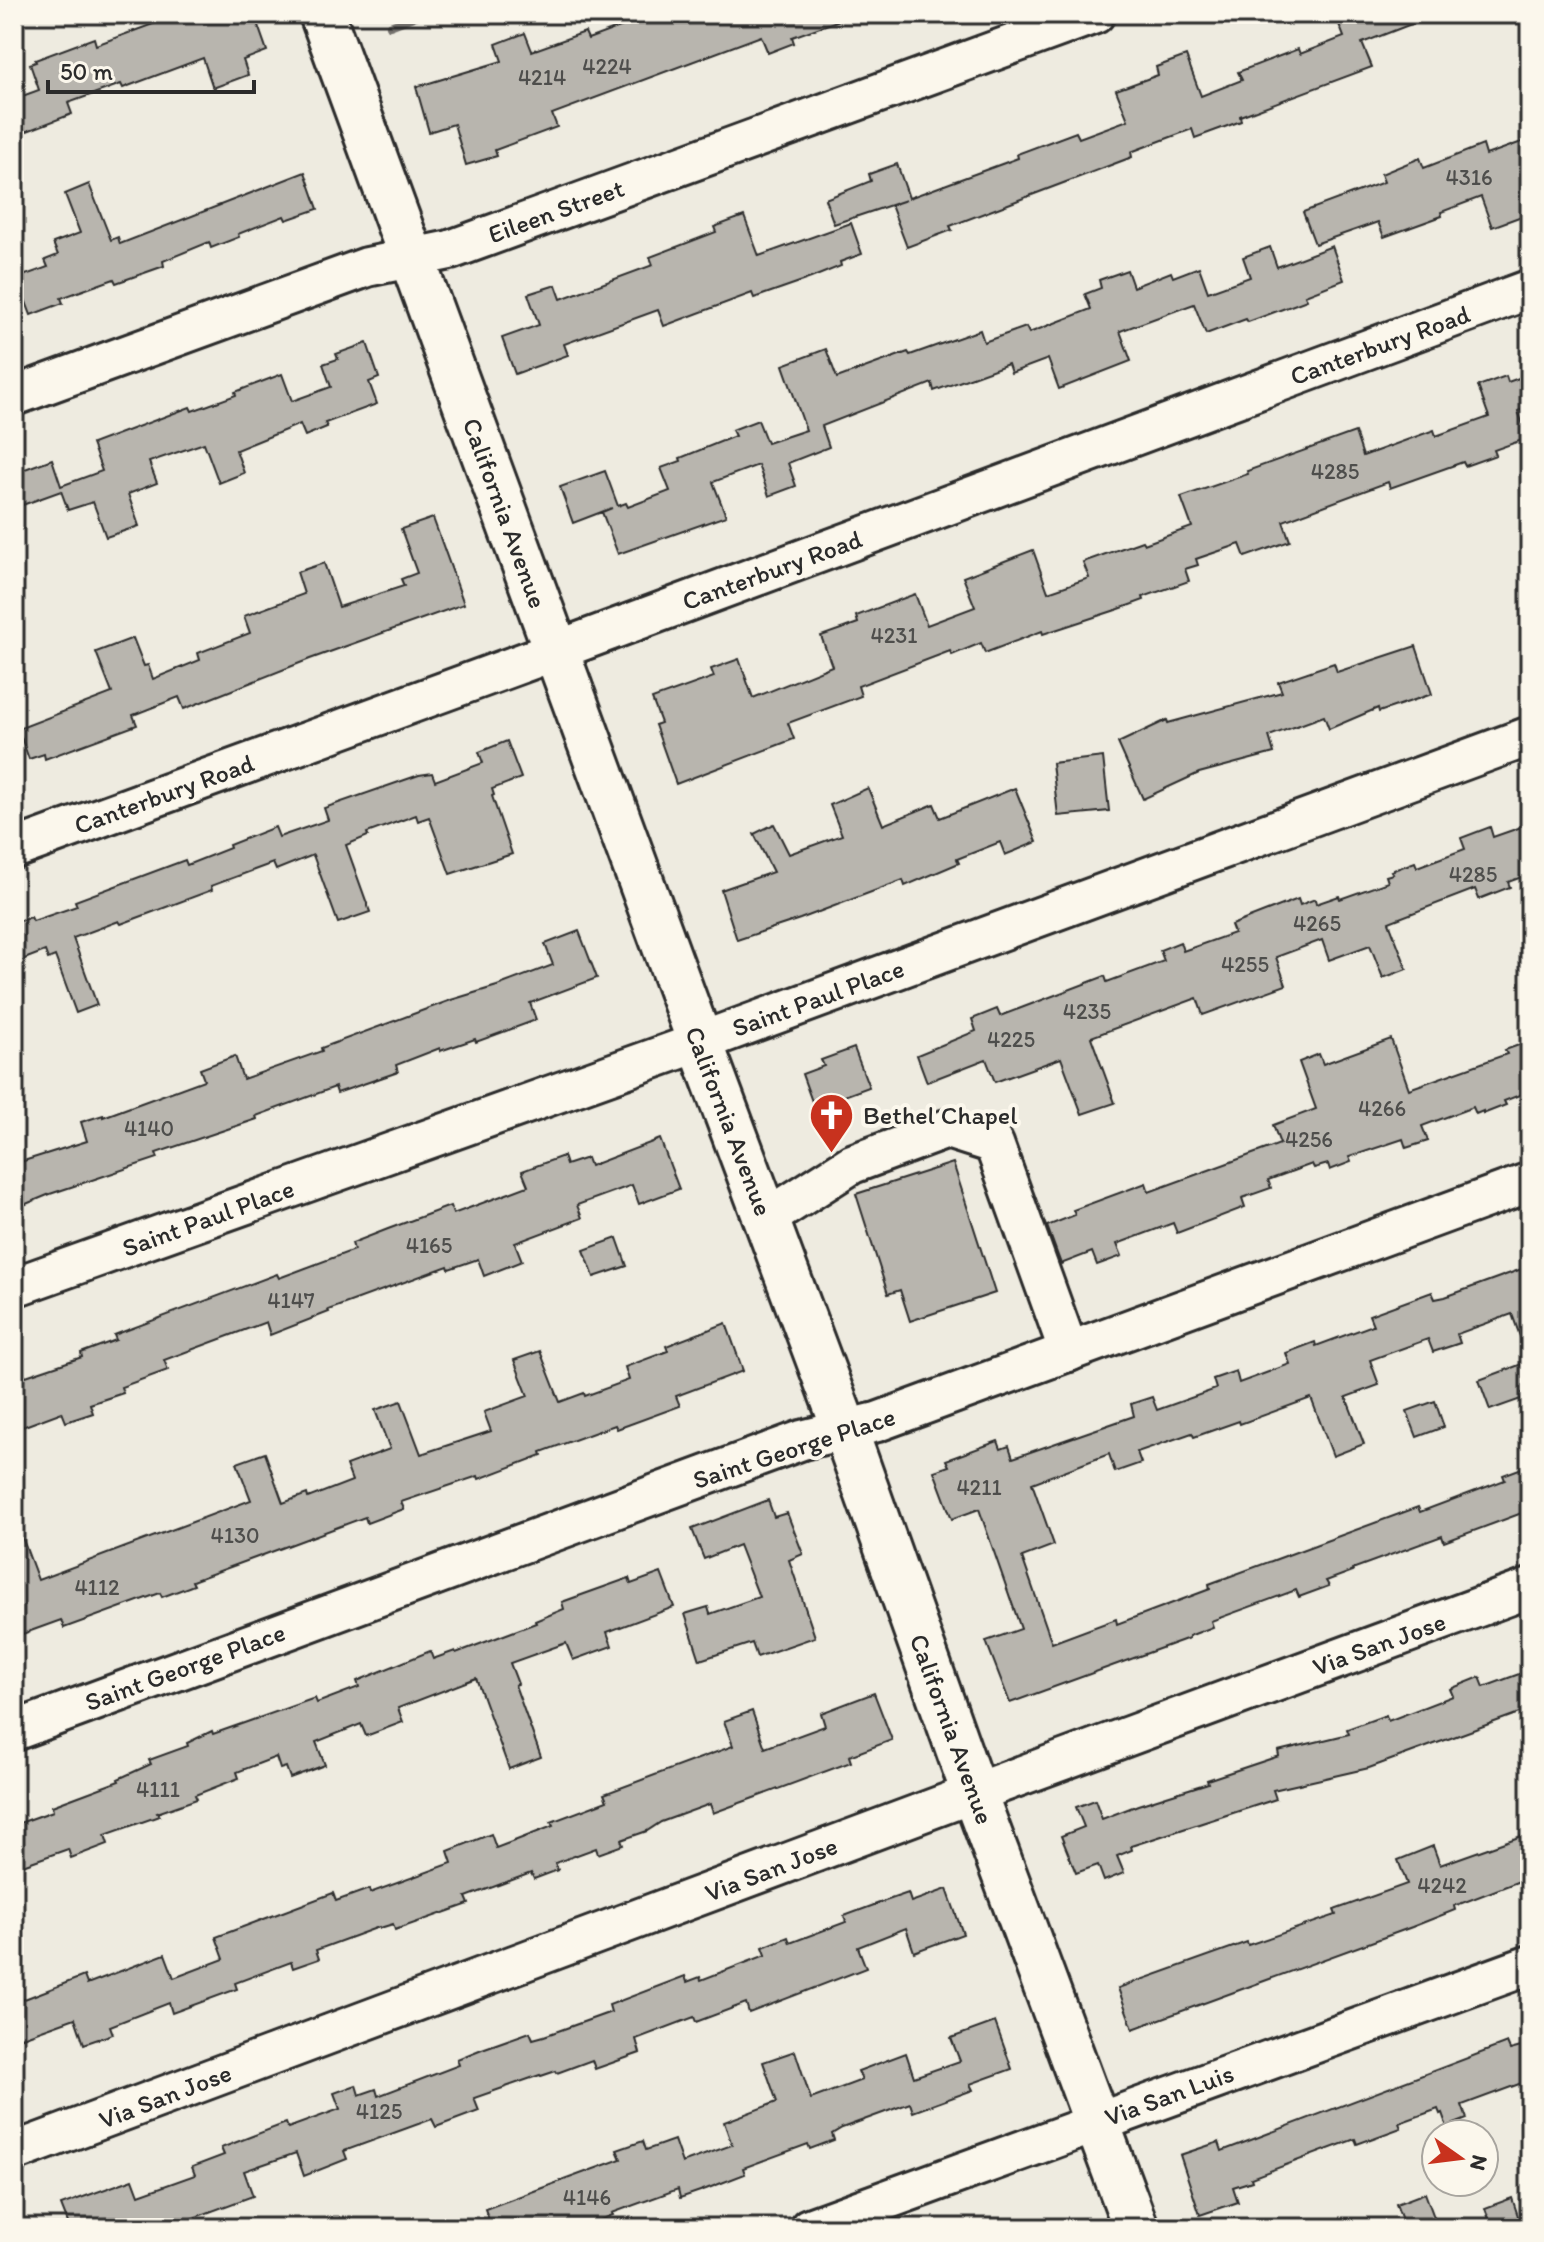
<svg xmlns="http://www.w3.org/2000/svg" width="1544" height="2242" viewBox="0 0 1544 2242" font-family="Itim,sans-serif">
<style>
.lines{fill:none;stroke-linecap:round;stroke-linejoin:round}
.stream{stroke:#74726e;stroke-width:8}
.building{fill:#b8b5ae;stroke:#2b2b2b;stroke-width:2}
.minor-casing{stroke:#2b2b2b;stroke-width:44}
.major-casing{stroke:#2b2b2b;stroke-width:50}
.minor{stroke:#fbf7ec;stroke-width:38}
.major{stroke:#fbf7ec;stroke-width:44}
.labels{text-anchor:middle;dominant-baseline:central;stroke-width:8;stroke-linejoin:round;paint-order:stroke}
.number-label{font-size:22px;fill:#4e4e4c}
.street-label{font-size:26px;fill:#2b2b2b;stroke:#fbf7ec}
.poi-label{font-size:26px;fill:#2b2b2b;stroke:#fbf7ec;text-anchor:start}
</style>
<rect width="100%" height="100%" fill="#eeebe0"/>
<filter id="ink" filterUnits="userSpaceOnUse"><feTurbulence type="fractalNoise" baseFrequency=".0125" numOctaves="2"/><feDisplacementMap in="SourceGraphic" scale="16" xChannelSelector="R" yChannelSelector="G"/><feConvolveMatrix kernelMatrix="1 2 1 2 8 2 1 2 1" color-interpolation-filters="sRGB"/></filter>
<g filter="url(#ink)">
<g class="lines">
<path class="stream" d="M390,26L421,14"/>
</g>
<g class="building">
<path d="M180,14H254L267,51L243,60L248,75L213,88L203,58L123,88L121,84L68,103L72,114L14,136V99L39,90L30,64L36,62L35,60L94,38L96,45Z"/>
<path d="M655,14H848V17L792,37L794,43L768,53L761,36L552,114L557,127L495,150L497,156L466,165L454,124L429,132L416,87L502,61L496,44L525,33L532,51L585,32L588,39Z"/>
<path d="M1335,14H1432V16L1362,43L1372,67L1240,116L1241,121L1195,138L1192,129L1131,152L1132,157L950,226L952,230L907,247L891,205L906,200L834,224L825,199L871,181L869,174L897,164L909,198L1018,158L1017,154L1076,132L1079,138L1128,120L1116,90L1158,75L1156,67L1186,56L1201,96L1242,80L1238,72L1298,49L1300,54L1344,37Z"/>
<path d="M1530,139V213L1492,227L1481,197L1441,212L1442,216L1384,237L1378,222L1315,244L1303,212L1384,182L1381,174L1420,158L1424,168L1483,145L1486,155Z"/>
<path d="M305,172L318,209L286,220L284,216L238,234L239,237L211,248L209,242L163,261L164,266L116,283L114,279L61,298L63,303L31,315L17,278L48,267L45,260L58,255L53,243L80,233L65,194L89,184L111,240L118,237L120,244Z"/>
<path d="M744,216L759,256L851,223L862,254L840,262L841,266L811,278L754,298L752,293L664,326L658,310L564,344L568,355L515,374L502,338L539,325L528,294L556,285L561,299L653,265L650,257L716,232L714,227Z"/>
<path d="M1332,246L1344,280L1305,295L1307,300L1248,322L1246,319L1206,334L1194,304L1120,331L1131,361L1059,389L1048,359L1011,373L1008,364L934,391L932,383L822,426L829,447L788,463L796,486L769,496L758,465L713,482L726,516L618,554L602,512L612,508L573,523L560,487L605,471L618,506L626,503L628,507L670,491L661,468L681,461L680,458L735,436L732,430L758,420L767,443L806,430L783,365L826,349L837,378L908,352L910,355L980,330L984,342L1026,327L1029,333L1091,309L1085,294L1101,288L1099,280L1127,270L1133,287L1171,272L1173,277L1199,267L1208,292L1250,277L1243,257L1270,247L1277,267Z"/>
<path d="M367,343L379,378L369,382L377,404L325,423L327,427L305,436L300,424L236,450L244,473L219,483L204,443L149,462L157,483L128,494L139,526L106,537L93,502L68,510L61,491L14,508V473L52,459L61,486L102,471L92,444L190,407L192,411L236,395L235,392L282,374L292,401L331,387L323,364L338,359L336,354Z"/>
<path d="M1530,374V406L1518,411L1528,438L1494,450L1496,455L1465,466L1463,462L1390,488L1388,482L1283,521L1290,541L1245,557L1240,544L1196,559L1198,565L1185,569L1189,581L1143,597L1144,600L1119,609L1043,634L1042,631L985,653L981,643L952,655L950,651L858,686L861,696L788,723L794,739L676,784L655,725L661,723L652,699L714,677L711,669L739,659L753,698L832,666L821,636L858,623L856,616L915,594L927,625L975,607L963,577L1033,550L1048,592L1089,578L1083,562L1142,541L1144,544L1192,527L1181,497L1248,474L1247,471L1355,432L1363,456L1434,430L1436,436L1489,417L1478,386L1506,376L1508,382Z"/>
<path d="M433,518L464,604L310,659L184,709L179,697L133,715L137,725L45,759L44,754L29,759L18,729L112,693L96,652L133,638L144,666L148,665L153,679L200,660L198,653L250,633L244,616L304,594L297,572L324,563L339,607L404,586L401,579L417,573L401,529Z"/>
<path d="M1416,646L1432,694L1379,712L1378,708L1329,729L1324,716L1269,736L1274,753L1199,773L1143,799L1118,743L1167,720L1168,723L1282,692L1278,682L1334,663L1337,672Z"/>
<path d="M507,741L521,778L492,789L494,795L492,796L512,854L450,874L429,817L418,821L416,815L367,833L368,836L346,845L370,912L338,923L313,855L276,870L273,863L211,886L212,890L121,924L119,921L73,938L97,1005L76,1013L55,956L48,959L45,951L14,963V923L31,917L33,921L77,906L75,901L185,860L187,865L230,848L229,845L275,827L279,837L328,820L324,808L419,775L432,773L435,781L483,763L479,752Z"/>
<path d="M1103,757L1109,811L1058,816L1052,763Z"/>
<path d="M868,788L883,825L934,804L940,818L1015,788L1037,842L1005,855L1000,842L957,859L959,863L905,886L903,880L800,919L737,940L721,890L773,872L754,834L774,824L789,854L842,835L830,805Z"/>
<path d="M1530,824V874L1508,882L1510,887L1479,899L1475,889L1389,922L1407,969L1383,978L1370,945L1329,960L1322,940L1276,957L1286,985L1203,1015L1197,998L1091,1037L1115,1103L1082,1114L1061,1058L995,1082L986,1059L927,1082L917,1055L976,1031L972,1019L997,1009L1000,1016L1105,976L1107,982L1164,961L1160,950L1180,942L1183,951L1234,933L1231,925L1298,899L1300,905L1315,899L1316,904L1339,896L1340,899L1388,882L1386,876L1393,874L1391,871L1415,862L1417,867L1465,849L1461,838L1490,827L1493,837Z"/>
<path d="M579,931L597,978L530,1003L536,1020L476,1042L475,1039L440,1051V1048L396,1065L398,1072L337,1093L335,1087L256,1116L257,1119L156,1153L158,1158L50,1194L14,1209V1164L87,1141L81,1122L103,1115V1117L204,1080L200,1069L235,1056L243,1079L322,1051L321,1048L451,1000L497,986L553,965L545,944Z"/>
<path d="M1391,1039L1409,1089L1507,1054L1505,1050L1530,1041V1109L1528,1110L1522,1094L1504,1101L1506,1105L1483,1114V1111L1476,1114L1473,1107L1422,1126L1428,1141L1406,1148L1403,1139L1349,1157L1351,1162L1330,1170L1328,1164L1314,1168L1312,1164L1268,1180L1271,1188L1242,1198L1245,1207L1177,1233L1173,1223L1117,1244L1122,1256L1097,1265L1092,1252L1061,1264L1047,1226L1075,1215L1073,1210L1146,1183L1149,1192L1280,1144L1273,1125L1316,1109L1299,1062L1319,1054L1323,1064Z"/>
<path d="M854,1048L869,1087L814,1107L802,1074L824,1066L821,1060Z"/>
<path d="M660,1139L679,1189L639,1204L632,1185L577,1205L582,1218L515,1243L522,1261L484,1276L478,1259L449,1269L448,1266L328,1310L329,1312L270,1335L266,1322L164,1360L168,1370L121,1387L123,1393L90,1404L93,1413L66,1422L62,1412L14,1430V1380L82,1357L81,1353L116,1340L114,1335L277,1274L279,1278L354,1250L352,1243L388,1229L450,1206L453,1214L528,1186L522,1171L563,1156L566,1165L587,1158L590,1166Z"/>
<path d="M953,1163L995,1293L910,1321L900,1290L888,1294L856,1194Z"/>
<path d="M617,1238L627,1266L594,1277L584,1250Z"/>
<path d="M1530,1266V1356H1527L1512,1314L1457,1334L1460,1343L1433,1352L1428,1339L1370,1360L1379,1385L1346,1397L1364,1444L1333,1456L1311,1398L1240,1424L1239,1421L1194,1437L1192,1433L1137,1452L1141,1463L1115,1472L1109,1454L1032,1483L1054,1545L1022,1557L1052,1643L1116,1619L1117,1624L1210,1589L1209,1584L1418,1507L1420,1512L1505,1480L1503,1475L1530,1465V1510L1444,1542L1442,1536L1352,1569L1353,1571L1326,1581L1329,1586L1299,1597L1296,1590L1211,1621L1213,1627L1189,1636V1638L1010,1703L986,1641L1021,1629L979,1509L952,1519L934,1471L949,1466L946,1460L998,1441L1001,1449L1009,1446L1013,1458L1134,1416L1131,1404L1152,1397L1157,1410L1216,1389L1213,1379L1236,1371L1239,1383L1290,1364L1286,1353L1315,1342L1316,1346L1373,1325L1369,1315L1432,1292L1435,1299L1445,1297Z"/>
<path d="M726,1323L743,1371L676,1396L680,1406L617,1429L615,1425L541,1452L542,1455L479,1479L478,1476L401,1502L404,1509L367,1523L365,1517L263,1555L192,1581L194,1585L162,1597L160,1593L64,1628L61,1620L14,1637V1522L16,1521L38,1580L251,1500L237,1463L265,1453L283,1503L307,1494L308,1498L352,1481L346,1465L390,1449L375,1410L401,1401L421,1454L491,1431L484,1412L528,1396L514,1360L540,1351L560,1402L584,1393L585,1396L629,1380L625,1367L668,1351L666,1346Z"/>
<path d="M1530,1361V1390L1522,1393L1524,1398L1490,1410L1479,1380Z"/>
<path d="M1435,1401L1444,1427L1417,1437L1407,1411Z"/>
<path d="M768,1500L774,1517L787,1513L803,1554L789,1560L815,1637L757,1657L752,1643L700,1660L685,1614L708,1607L710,1614L759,1597L739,1545L704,1559L692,1529Z"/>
<path d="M661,1573L674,1607L607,1632L612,1646L573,1660L566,1643L510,1663L518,1684L515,1685L541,1757L509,1769L476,1678L398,1708L403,1722L366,1736L361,1724L316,1742L325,1765L290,1778L286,1767L280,1769L276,1757L237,1772L239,1778L195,1795L197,1799L157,1813L159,1816L105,1835L108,1844L71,1858L68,1849L14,1868V1825L53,1811L52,1806L119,1781L118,1779L151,1764L149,1760L188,1746L187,1743L212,1731L213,1734L315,1698L317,1703L359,1687L357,1681L430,1651L433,1659L455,1651L456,1653L536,1623L535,1621L564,1609L562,1602L629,1578L631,1584Z"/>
<path d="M1530,1670V1709L1369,1768L1273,1790L1276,1799L1131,1846L1132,1850L1117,1856L1124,1873L1104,1881L1098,1865L1076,1873L1061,1836L1084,1827L1076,1807L1095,1800L1102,1819L1138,1805L1208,1783L1207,1780L1279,1756L1278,1751L1349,1734L1347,1729L1386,1715L1388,1721L1453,1696L1450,1689L1480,1677L1484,1687Z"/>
<path d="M874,1693L892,1740L849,1756L851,1762L713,1813L710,1804L661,1822L647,1831L621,1840L623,1845L598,1854L596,1848L555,1863L558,1870L534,1879L531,1873L466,1897L469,1904L395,1930L393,1924L380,1928L379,1927L316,1950L319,1959L293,1968L291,1962L235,1983L237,1989L172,2013L169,2003L110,2026L113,2034L84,2044L75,2018L14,2040V2003L84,1976L87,1984L165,1954L174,1978L224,1959L216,1937L333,1893L336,1901L369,1889L370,1893L452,1863L448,1851L491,1834L496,1848L553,1826L551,1822L607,1801L604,1794L733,1746L724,1721L752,1711L765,1748L825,1726L821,1713Z"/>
<path d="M1530,1833V1877L1454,1906L1455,1910L1412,1927L1133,2029L1118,1988L1247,1942L1248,1945L1336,1915L1334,1910L1407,1884L1398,1860L1433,1846L1440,1865Z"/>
<path d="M947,1889L963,1934L914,1952L906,1928L858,1947L866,1968L749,2013L746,2003L696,2022L694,2017L636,2039L640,2053L595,2069L592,2060L557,2073L556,2071L541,2076L540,2075L474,2098L479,2111L436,2127L432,2119L344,2151L347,2159L304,2176L296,2153L244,2171L253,2196L182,2222L184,2228H120L117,2219L94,2228H70L61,2205L133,2179L139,2195L195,2175L192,2167L224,2155L221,2148L286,2123L288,2128L340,2109L334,2093L356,2085L359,2095L376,2089L378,2096L459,2065L457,2059L482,2049L530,2032L533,2039L544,2036L611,2012L609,2005L685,1976L687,1982L700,1977L701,1980L766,1955L763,1947L788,1937L790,1943L846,1922L844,1916L885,1901L908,1893L911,1902Z"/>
<path d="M995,2022L1012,2069L970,2084L973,2090L913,2112L910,2103L842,2128L832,2134L834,2140L810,2149L808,2144L743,2168L745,2174L706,2189L680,2198L678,2189L612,2213L613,2215L600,2220L603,2228H492L485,2209L621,2159L617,2150L643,2141L646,2150L674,2140L682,2163L732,2145L724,2122L777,2102L763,2062L795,2051L811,2099L862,2080L858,2071L906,2053L914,2077L960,2061L951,2038Z"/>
<path d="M1507,2043L1510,2050L1521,2047L1523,2055L1530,2052V2080L1462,2105L1467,2119L1447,2127L1442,2113L1440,2114L1438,2109L1399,2123L1401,2128L1357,2144L1355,2139L1251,2178L1252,2181L1233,2187L1238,2202L1200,2215L1180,2155L1219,2142L1222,2151Z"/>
<path d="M1425,2193L1438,2228H1405L1396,2204Z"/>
<path d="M1512,2198L1522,2228H1492L1485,2208Z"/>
</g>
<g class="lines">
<defs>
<g id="minor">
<path d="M14,396L367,267L450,250L1095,14"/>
<path d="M14,849L555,651L1530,289"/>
<path d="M766,1219L852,1164L947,1129L994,1144L1069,1352"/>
<path d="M14,1287L700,1042L1530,736"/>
<path d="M14,1731L802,1440L877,1422L1530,1182"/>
<path d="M14,2152L974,1793L1530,1588"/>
<path d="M809,2228L1530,1965"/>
</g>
<path id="major" d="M322,14L700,1042L845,1430L974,1793L1136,2228"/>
</defs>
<use href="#minor" class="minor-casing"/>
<use href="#major" class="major-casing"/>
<use href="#minor" class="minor"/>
<use href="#major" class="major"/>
</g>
</g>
<defs>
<symbol id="church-pin" viewBox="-11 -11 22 30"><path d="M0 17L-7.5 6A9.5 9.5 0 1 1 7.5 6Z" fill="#c8321e" stroke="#fbf7ec"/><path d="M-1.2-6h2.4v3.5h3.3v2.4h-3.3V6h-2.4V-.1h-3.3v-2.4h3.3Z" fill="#fff"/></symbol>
</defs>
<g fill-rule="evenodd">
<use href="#church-pin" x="806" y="1090" width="51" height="69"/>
</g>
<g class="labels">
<g class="number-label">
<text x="607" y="66">4224</text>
<text x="542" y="77">4214</text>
<text x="1469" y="177">4316</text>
<text x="1335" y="471">4285</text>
<text x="894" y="635">4231</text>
<text x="1473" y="874">4285</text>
<text x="1317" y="923">4265</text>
<text x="1245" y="964">4255</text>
<text x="1087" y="1011">4235</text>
<text x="1011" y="1039">4225</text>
<text x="1382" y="1108">4266</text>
<text x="149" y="1128">4140</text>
<text x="1309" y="1139">4256</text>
<text x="429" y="1245">4165</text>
<text x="291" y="1300">4147</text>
<text x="979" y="1487">4211</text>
<text x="235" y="1535">4130</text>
<text x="97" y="1587">4112</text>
<text x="158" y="1789">4111</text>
<text x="1442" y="1885">4242</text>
<text x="379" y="2111">4125</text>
<text x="587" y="2197">4146</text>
</g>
<g class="street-label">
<text transform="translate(556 211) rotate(-20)">Eileen Street</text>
<text transform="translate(1380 345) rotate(-20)">Canterbury Road</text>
<text transform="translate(505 513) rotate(70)">California Avenue</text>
<text transform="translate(772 570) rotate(-20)">Canterbury Road</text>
<text transform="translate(164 794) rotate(-20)">Canterbury Road</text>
<text transform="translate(818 998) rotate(-20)">Saint Paul Place</text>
<text transform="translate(729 1121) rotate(69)">California Avenue</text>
<text transform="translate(208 1218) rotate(-20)">Saint Paul Place</text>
<text transform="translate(794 1448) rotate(-18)">Saint George Place</text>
<text transform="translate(1379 1644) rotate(-20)">Via San Jose</text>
<text transform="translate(185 1667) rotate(-20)">Saint George Place</text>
<text transform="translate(952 1729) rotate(70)">California Avenue</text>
<text transform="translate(771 1869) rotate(-21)">Via San Jose</text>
<text transform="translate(1169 2095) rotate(-20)">Via San Luis</text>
<text transform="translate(165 2096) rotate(-21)">Via San Jose</text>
</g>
<g class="poi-label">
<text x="863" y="1115">Bethel Chapel</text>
</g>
</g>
<rect width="1544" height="2242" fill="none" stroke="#fbf7ec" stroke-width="48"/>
<rect x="24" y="24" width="1496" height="2194" fill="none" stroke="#2b2b2b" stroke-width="3" filter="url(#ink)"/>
<g transform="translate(1460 2158) rotate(104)"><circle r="38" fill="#fbf7ec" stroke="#a8a59f" stroke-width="2"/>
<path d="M0-6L14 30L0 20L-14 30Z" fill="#c8321e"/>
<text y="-12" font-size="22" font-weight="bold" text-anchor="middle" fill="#2b2b2b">N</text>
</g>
<path d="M48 80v12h206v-12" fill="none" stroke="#2b2b2b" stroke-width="4"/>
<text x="60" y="80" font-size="24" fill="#2b2b2b" stroke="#fbf7ec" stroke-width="6" paint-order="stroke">50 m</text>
</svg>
